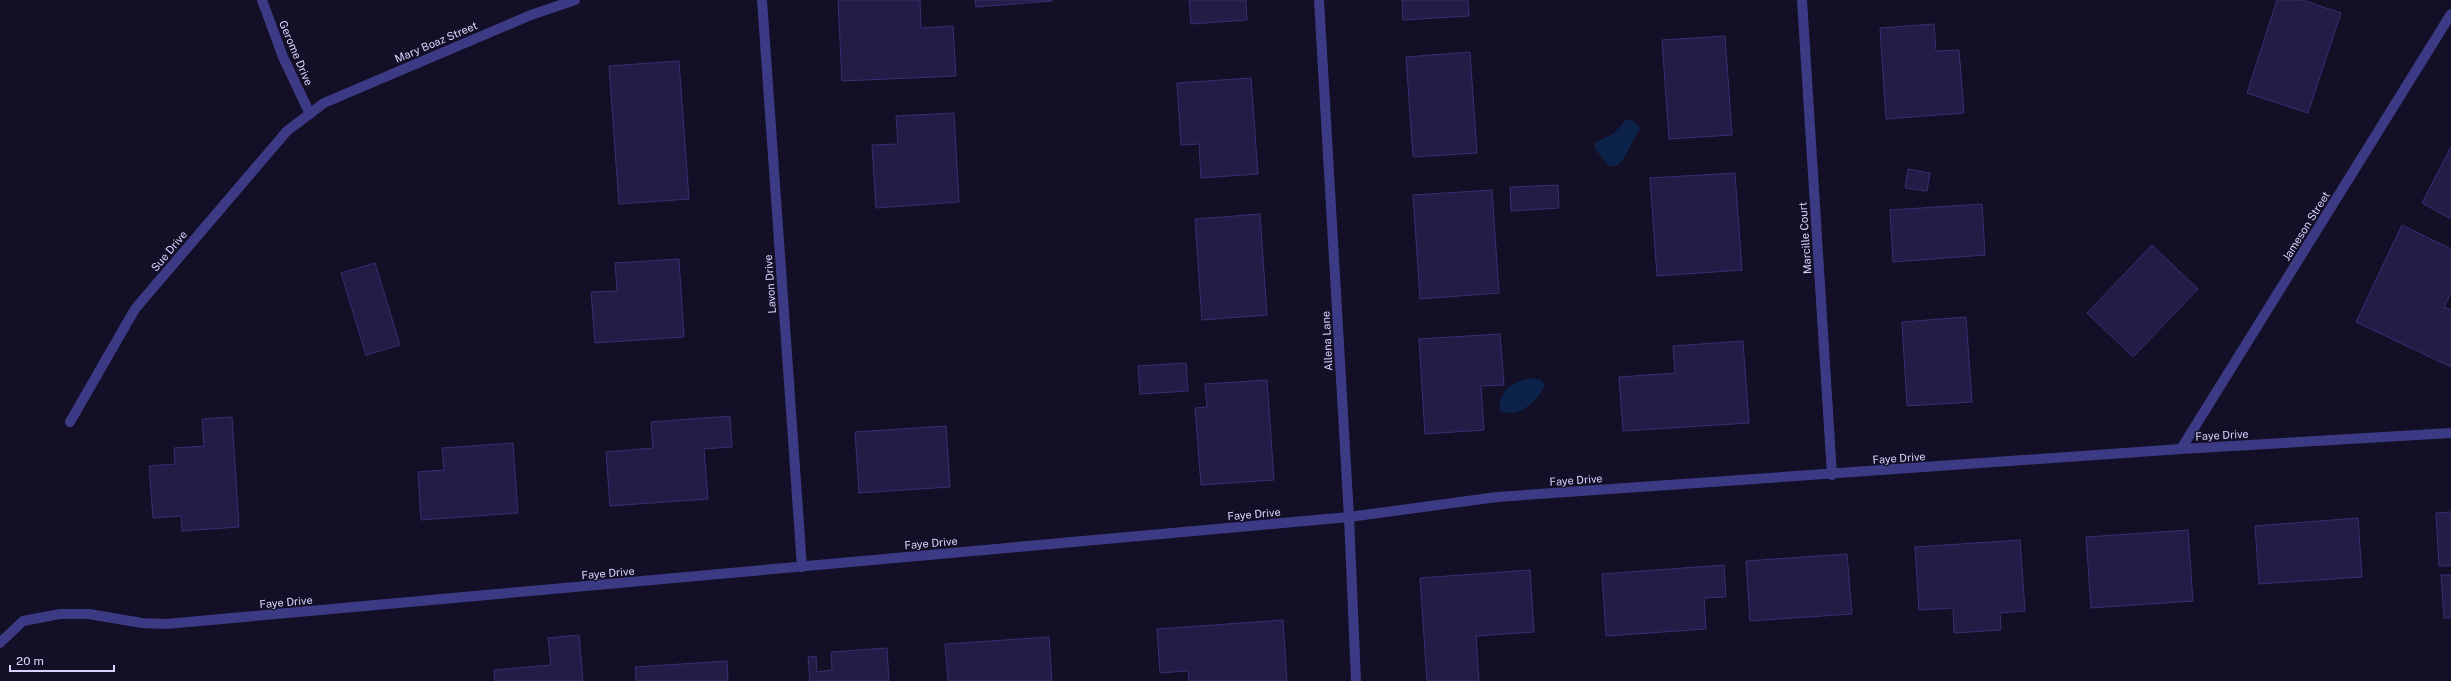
<svg xmlns="http://www.w3.org/2000/svg" width="2451" height="681" viewBox="0 0 2451 681" font-family="'Public Sans',sans-serif">
<style>
.water{fill:#0c2248}
.building{fill:#241b47;stroke:#3b2d73}
.lines{fill:none;stroke-linecap:round;stroke-linejoin:round}
.minor{stroke:#3d3a85;stroke-width:10}
.labels{text-anchor:middle;dominant-baseline:central;stroke-width:3;stroke-linejoin:round;paint-order:stroke}
.street-label{font-size:11px;fill:#d9d4ff;stroke:#130f26}
</style>
<rect width="100%" height="100%" fill="#130f26"/>
<g class="water">
<path d="M1626,120H1632L1640,128L1623,160L1616,166H1609L1595,149V143L1614,133Z"/>
<path d="M1531,378L1541,380L1545,385C1538,401 1518,419 1500,411C1498,390 1512,382 1531,378Z"/>
</g>
<g class="building">
<path d="M838,0H920L921,28L953,26L956,76L842,81Z"/>
<path d="M975,0H1052V1L976,7Z"/>
<path d="M1189,0H1246L1247,20L1191,24Z"/>
<path d="M1402,0H1468L1469,16L1403,20Z"/>
<path d="M2277,0H2302L2341,13L2308,113L2247,93Z"/>
<path d="M1934,24L1936,51L1959,50L1964,113L1886,119L1880,28Z"/>
<path d="M1725,36L1732,135L1669,139L1662,40Z"/>
<path d="M1470,52L1477,153L1413,157L1406,57Z"/>
<path d="M679,61L689,199L619,204L609,66Z"/>
<path d="M1251,78L1258,174L1201,178L1199,144L1181,145L1177,83Z"/>
<path d="M954,113L959,202L876,208L872,145L898,144L896,116Z"/>
<path d="M2451,147V219L2422,203Z"/>
<path d="M1908,169L1930,173L1927,191L1905,188Z"/>
<path d="M1735,173L1742,270L1657,276L1650,178Z"/>
<path d="M1558,185L1559,208L1511,211L1510,187Z"/>
<path d="M1492,190L1499,293L1420,299L1413,195Z"/>
<path d="M1982,204L1985,255L1893,262L1890,210Z"/>
<path d="M1260,214L1267,315L1202,320L1195,219Z"/>
<path d="M2402,225L2451,249V293L2444,307L2451,310V367L2356,322Z"/>
<path d="M2152,245L2198,289L2133,357L2087,313Z"/>
<path d="M679,259L684,337L595,343L591,292L617,291L615,263Z"/>
<path d="M375,263L400,345L366,355L341,273Z"/>
<path d="M1966,317L1972,402L1907,406L1902,322Z"/>
<path d="M1500,334L1504,385L1481,386L1484,430L1425,434L1419,339Z"/>
<path d="M1743,341L1749,423L1623,431L1619,377L1675,373L1673,346Z"/>
<path d="M1186,363L1188,391L1140,394L1138,366Z"/>
<path d="M1267,380L1274,480L1201,485L1195,408L1207,407L1205,384Z"/>
<path d="M730,416L732,447L704,449L708,499L610,506L606,452L653,448L651,422Z"/>
<path d="M232,417L239,527L182,531L181,516L153,518L149,466L175,464L174,448L204,446L202,419Z"/>
<path d="M946,426L950,487L859,493L855,432Z"/>
<path d="M513,443L518,513L421,520L418,472L444,470L442,448Z"/>
<path d="M2451,512V566H2439L2436,513Z"/>
<path d="M2358,518L2362,577L2259,584L2255,526Z"/>
<path d="M2188,530L2193,601L2091,608L2086,537Z"/>
<path d="M2020,540L2025,611L2000,613L2001,630L1954,633L1953,608L1919,610L1915,547Z"/>
<path d="M1847,554L1852,614L1750,621L1746,561Z"/>
<path d="M1724,565L1726,597L1704,598L1706,629L1606,636L1602,574Z"/>
<path d="M1530,570L1534,632L1476,636L1479,681H1427L1420,578Z"/>
<path d="M2441,575H2451V618H2444Z"/>
<path d="M1283,620L1287,681H1189L1188,671L1160,673L1157,629Z"/>
<path d="M579,635L583,681H495L494,670L551,665L548,638Z"/>
<path d="M1049,637L1052,681H948L945,644Z"/>
<path d="M887,648L889,681H810L808,657L816,656L817,672L832,670L831,652Z"/>
<path d="M727,661L728,681H636L635,667Z"/>
</g>
<g class="lines">
<g class="minor">
<path d="M262,0L283,57L310,114"/>
<path d="M762,0L802,567"/>
<path d="M1319,0L1349,517L1356,681"/>
<path d="M1802,0L1832,475"/>
<path d="M70,422L135,309L287,131L324,103L531,15L575,0"/>
<path d="M2181,449L2451,14"/>
<path d="M0,643L23,621L60,614H89L142,623L166,624L1349,517L1497,497L2181,449L2451,433"/>
</g>
</g>
<g class="labels">
<g class="street-label">
<text transform="translate(436 42) rotate(-23)">Mary Boaz Street</text>
<text transform="translate(296 53) rotate(67)">Gerome Drive</text>
<text transform="translate(2306 226) rotate(-58)">Jameson Street</text>
<text transform="translate(1805 238) rotate(-94)">Marcille Court</text>
<text transform="translate(169 251) rotate(-50)">Sue Drive</text>
<text transform="translate(770 284) rotate(-94)">Lavon Drive</text>
<text transform="translate(1327 341) rotate(-93)">Allena Lane</text>
<text transform="translate(2222 435) rotate(-3)">Faye Drive</text>
<text transform="translate(1899 458) rotate(-4)">Faye Drive</text>
<text transform="translate(1576 480) rotate(-4)">Faye Drive</text>
<text transform="translate(1254 514) rotate(-5)">Faye Drive</text>
<text transform="translate(931 543) rotate(-5)">Faye Drive</text>
<text transform="translate(608 573) rotate(-5)">Faye Drive</text>
<text transform="translate(286 602) rotate(-5)">Faye Drive</text>
</g>
</g>
<path d="M10 665v6h104v-6" fill="none" stroke="#d9d4ff" stroke-width="2"/>
<text x="16" y="665" font-size="12" fill="#d9d4ff" stroke="#130f26" stroke-width="3" paint-order="stroke">20 m</text>
</svg>
